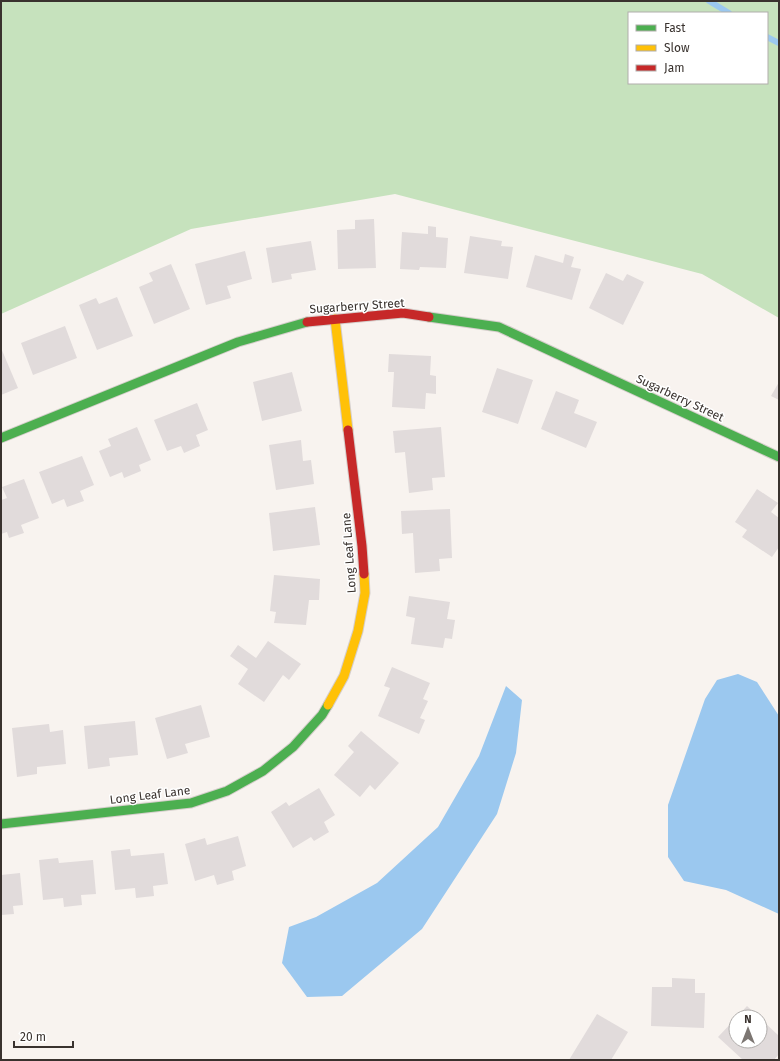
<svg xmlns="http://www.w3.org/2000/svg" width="780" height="1061" viewBox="0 0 780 1061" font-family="'Fira Sans',sans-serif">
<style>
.forest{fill:#c6e2bd;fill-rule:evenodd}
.water{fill:#9bc8ef}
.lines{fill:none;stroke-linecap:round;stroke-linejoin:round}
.stream{stroke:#9bc8ef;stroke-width:6}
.building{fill:#e1dbdb}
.fast-casing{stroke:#d5cecb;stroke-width:11}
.slow-casing{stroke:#d5cecb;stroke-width:11}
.jam-casing{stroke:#d5cecb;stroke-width:11}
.fast{stroke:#4caf50;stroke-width:9}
.slow{stroke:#ffc107;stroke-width:9}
.jam{stroke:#c62828;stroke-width:9}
.labels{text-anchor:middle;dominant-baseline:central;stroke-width:3;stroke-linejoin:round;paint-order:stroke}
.street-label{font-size:12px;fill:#39322e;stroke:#fff}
</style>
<rect width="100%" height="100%" fill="#f8f3ef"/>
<path class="forest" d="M1,1H779V318L702,274L395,194L191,229L1,314ZM629,13H767V83H629Z"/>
<g class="water">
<path d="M738,674L757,682L779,716V914L726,890L684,881L668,857V805L705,699L717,680Z"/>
<path d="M506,686L522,700L516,753L497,814L422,929L342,996L307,997L282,963L289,927L316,917L377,883L438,827L479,756Z"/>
</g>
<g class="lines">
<g class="stream">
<path d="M709,1L729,13"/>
<path d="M767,37L779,43"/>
</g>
</g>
<g class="building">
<path d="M374,219L376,268L338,269L337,230L355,229V220Z"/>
<path d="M428,226L436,227V237L448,238L446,268L420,267L419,270L400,269L402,232L428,234Z"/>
<path d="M470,236L502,241L501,246L513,247L508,279L464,273Z"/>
<path d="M311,241L316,270L291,274L292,279L272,283L266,248Z"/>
<path d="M245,251L252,279L227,286L231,298L206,305L195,264Z"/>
<path d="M565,254L574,257L571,267L581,269L572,300L526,287L535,255L563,263Z"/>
<path d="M171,264L190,309L154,324L139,287L153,281L149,273Z"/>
<path d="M606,273L623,281L627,274L644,282L623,325L589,308Z"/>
<path d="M117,297L133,336L97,350L79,305L96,298L99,304Z"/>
<path d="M65,326L77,358L33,375L21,343Z"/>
<path d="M1,348L18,388L1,395Z"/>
<path d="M389,354L431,356L430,375L436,376V394L426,393L425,409L392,407L394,372H388Z"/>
<path d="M497,368L533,380L518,424L482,412Z"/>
<path d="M292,372L302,411L262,421L253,382Z"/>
<path d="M779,382V400L771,396Z"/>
<path d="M556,391L579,400L574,413L597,422L586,448L541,429Z"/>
<path d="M197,403L208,430L196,435L200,446L184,453L181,446L167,451L154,420Z"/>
<path d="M137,427L151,460L139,465L141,471L124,478L122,472L110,477L99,451L111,446L108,439Z"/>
<path d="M441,427L445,477L432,478L433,490L409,493L405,452L395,453L393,431Z"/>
<path d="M301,440L303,461L311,460L314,484L276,490L269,445Z"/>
<path d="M82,456L94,485L80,491L84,501L67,507L64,499L52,504L39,472Z"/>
<path d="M24,479L39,518L21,525L24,533L9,538L7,532L1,534V500L7,498L2,487Z"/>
<path d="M757,489L778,503L771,512L779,518V547L772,557L742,537L747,530L735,522Z"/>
<path d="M315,507L320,545L273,551L269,513Z"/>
<path d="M450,509L452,558L439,559L440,571L415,573L413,533L402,534L401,511Z"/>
<path d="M274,575L320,579L319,600H309L306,625L274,623L276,612L270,611Z"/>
<path d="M409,596L450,602L447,619L455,620L452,639L445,638L443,648L411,644L415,618L406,616Z"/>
<path d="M268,641L301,664L289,680L283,675L264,702L238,684L248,669L230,656L238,645L256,658Z"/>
<path d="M392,667L430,683L423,699L428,701L420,718L425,720L419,734L378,716L390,688L384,686Z"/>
<path d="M201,705L210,737L185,744L188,753L167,759L155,718Z"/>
<path d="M135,721L138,755L109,758L110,766L88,769L84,726Z"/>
<path d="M49,724L50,732L63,730L66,764L37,767V774L17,777L12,728Z"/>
<path d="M361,731L399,763L375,790L370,785L360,797L334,775L354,752L348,746Z"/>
<path d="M319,788L335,815L324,822L329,832L314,841L311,837L293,848L271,812L286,802L289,806Z"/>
<path d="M238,836L246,866L232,871L234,880L217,885L214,875L195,881L185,844L205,838L207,845Z"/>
<path d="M130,849L131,856L164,853L168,884L153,886L154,896L136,898L135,888L115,890L111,851Z"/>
<path d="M58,858L59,863L93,860L96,894L81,895L82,905L64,907L63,898L43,900L39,860Z"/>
<path d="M20,873L23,905L13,906L14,914L1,915V875Z"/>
<path d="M672,978L695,979V993H705L704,1028L651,1026L652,987H672Z"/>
<path d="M747,1006L759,1017H737Z"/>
<path d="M597,1014L628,1032L611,1060H569Z"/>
<path d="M736,1018V1041H760V1018L779,1036V1054L774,1060H743L718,1037Z"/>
</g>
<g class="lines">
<defs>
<g id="fast">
<path d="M429,317L499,327L779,457"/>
<path d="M1,438L238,342L307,322"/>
<path d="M1,824L191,803L227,791L263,771L293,747L322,715L328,705"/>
</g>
<g id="slow">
<path d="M335,319L348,430"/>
<path d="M328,705L344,676L358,631L365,593L364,574"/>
</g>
<g id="jam">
<path d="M307,322L403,313L429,317"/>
<path d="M348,430L362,546L364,574"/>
</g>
</defs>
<use href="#fast" class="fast-casing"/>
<use href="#slow" class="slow-casing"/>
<use href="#jam" class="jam-casing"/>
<use href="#fast" class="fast"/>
<use href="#slow" class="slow"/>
<use href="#jam" class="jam"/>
</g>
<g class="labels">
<g class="street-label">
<text transform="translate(357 306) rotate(-4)">Sugarberry Street</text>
<text transform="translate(680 398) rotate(25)">Sugarberry Street</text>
<text transform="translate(349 553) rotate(-94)">Long Leaf Lane</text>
<text transform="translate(150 795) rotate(-7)">Long Leaf Lane</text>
</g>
</g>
<rect width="780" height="1061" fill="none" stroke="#39322e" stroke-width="4"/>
<rect x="628" y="12" width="140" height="72" fill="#ffffff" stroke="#b0adab"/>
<rect x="636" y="25" width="20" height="6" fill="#4caf50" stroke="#b0adab"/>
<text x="664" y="32" font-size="12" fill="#39322e">Fast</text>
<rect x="636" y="45" width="20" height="6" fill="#ffc107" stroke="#b0adab"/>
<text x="664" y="52" font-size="12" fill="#39322e">Slow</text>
<rect x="636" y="65" width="20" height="6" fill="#c62828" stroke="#b0adab"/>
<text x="664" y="72" font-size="12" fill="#39322e">Jam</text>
<g transform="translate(748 1029)"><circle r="19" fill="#ffffff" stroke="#b0adab"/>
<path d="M0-3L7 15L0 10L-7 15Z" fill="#7c7672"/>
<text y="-6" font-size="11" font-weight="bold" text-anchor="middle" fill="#39322e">N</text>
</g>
<path d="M14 1041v6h59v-6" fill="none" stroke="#39322e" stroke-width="2"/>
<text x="20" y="1041" font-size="12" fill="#39322e" stroke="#ffffff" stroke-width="3" paint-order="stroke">20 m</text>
</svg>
